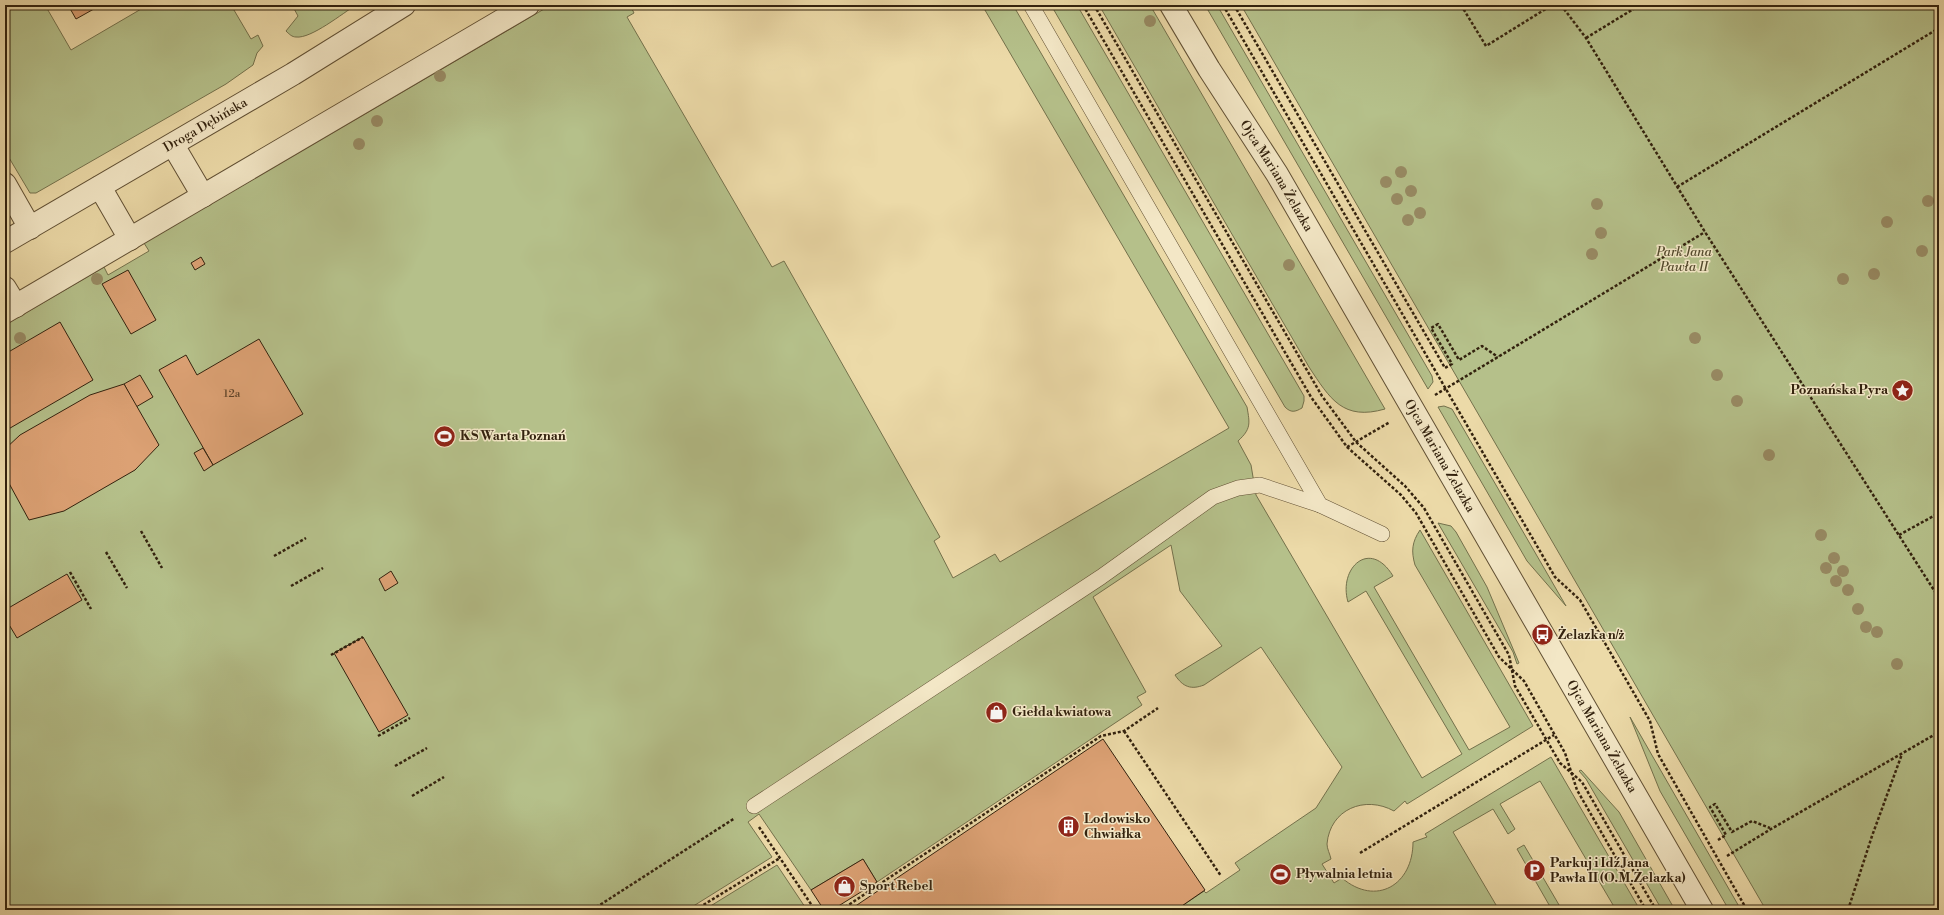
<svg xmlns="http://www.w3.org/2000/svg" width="1944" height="915" viewBox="0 0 1944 915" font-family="'Libre Bodoni',serif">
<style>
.green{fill:#b5c08a;stroke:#74714c}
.building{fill:#dca174;stroke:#33220e}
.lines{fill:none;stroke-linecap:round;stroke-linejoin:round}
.service-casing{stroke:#615034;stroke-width:16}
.minor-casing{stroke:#615034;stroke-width:24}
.tertiary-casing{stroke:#615034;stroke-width:24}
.path{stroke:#33220e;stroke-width:2.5;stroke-dasharray:3 2;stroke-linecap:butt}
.service{stroke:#f3e7c6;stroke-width:15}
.minor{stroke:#f3e7c6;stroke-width:22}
.tertiary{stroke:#f3e7c6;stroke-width:22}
.tree{fill:#988b64}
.labels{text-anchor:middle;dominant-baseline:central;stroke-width:3;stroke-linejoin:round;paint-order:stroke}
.number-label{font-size:11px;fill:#5d4228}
.street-label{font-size:13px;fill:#33220e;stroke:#f3e7c6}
.park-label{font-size:13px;font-style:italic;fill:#544a2d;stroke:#f3e7c6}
.poi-label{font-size:13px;font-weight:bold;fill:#33220e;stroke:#f3e7c6;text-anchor:start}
</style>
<rect width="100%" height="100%" fill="#ecdaa8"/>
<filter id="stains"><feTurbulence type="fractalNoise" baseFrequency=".005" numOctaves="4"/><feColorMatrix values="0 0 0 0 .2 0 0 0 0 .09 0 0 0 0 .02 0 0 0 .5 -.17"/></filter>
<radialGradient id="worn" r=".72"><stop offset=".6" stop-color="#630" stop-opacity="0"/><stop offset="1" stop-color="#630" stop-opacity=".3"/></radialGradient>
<g class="green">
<path d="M5,5H45L71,50L148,5H231L251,39L258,35L263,46L257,53L253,65L226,84L36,193H30L5,151Z"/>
<path d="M292,5H356C343,13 311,39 296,37C292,37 289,34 286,31L298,16Z"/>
<path d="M551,5H630L634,13L627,17L772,267L784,261L940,537L934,541L953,578L995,554L1000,562L1229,428L982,5H1013L1247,407C1250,424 1251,429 1238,441L1251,465L1256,495L1422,778L1462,754L1366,591L1348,602C1338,568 1370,538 1393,576L1374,587L1469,750L1510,727L1415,565C1411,551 1412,542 1420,530L1533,726L1407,804L1405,801L1394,811C1365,795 1330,809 1327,844C1327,849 1330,854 1331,859L1322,864L1334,883L1342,878C1376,907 1413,885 1413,842L1427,837L1425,834L1551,757L1640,910H1616L1540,781L1500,804L1515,829L1508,834L1493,809L1453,832L1499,910H1176L1204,891L1206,893L1240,870L1235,863L1316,808L1342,767L1261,647L1204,685C1191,690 1183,687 1175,675L1222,646L1180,591L1171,545L1093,597L1146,692L1137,697L1142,705L877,882L863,859L811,890L759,814L748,822L772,857L687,910H5V325L104,267L108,275L149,251L144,243Z"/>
<path d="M1051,5H1077L1304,396V401L1302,408C1295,412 1291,413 1285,407Z"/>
<path d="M1099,5H1150L1385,409C1343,421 1330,399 1309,367Z"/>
<path d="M1205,5H1217L1432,376L1433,382L1428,389Z"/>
<path d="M1241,5H1939V910H1766Z"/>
<path d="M1444,406L1452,409L1566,606L1527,561L1438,407Z"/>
<path d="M1438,523L1451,526L1456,532L1487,587L1519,663L1517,664L1513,652Z"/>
<path d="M1630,717L1741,910H1729L1660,791Z"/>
<path d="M1581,770L1619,812L1675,910H1662L1586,779L1579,771Z"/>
<path d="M1524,845L1562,910H1552L1517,849Z"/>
<path d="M777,865L807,910H704Z"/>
</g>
<g class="building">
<path d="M68,5H101L76,19Z"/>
<path d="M201,257L205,264L195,270L191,263Z"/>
<path d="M128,270L156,320L131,334L102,284Z"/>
<path d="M60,322L93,380L5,431V354Z"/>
<path d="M259,339L303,414L213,465L159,370L186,355L197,375Z"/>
<path d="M140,375L153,397L136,407L124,384Z"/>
<path d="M124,384L159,445L135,470L64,511L29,520L5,476V449L20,435L90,395Z"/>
<path d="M203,448L213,465L204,471L194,453Z"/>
<path d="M391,571L398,583L385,591L379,579Z"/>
<path d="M67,574L82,600L17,638L5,618V610Z"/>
<path d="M363,637L408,715L379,732L334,653Z"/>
<path d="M1103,739L1205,890L1176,910H856L854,907Z"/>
<path d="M863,859L877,882L832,910H824L811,890Z"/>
</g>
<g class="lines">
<defs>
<g id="service">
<path d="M1031,5L1320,505L1382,534"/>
<path d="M754,806L1101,577L1213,497L1238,488L1260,485L1320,505"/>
</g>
<g id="minor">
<path d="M173,145L203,196"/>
<path d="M5,184L30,228"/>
<path d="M100,187L130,239"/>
<path d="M5,288L16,306"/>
<path d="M5,312L528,5"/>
</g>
<g id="tertiary">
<path id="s1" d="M1171,5L1209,69L1277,174L1702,910"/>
<path id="s2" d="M5,242L293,74L404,5"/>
</g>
</defs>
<use href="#service" class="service-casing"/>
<use href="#minor" class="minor-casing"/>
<use href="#tertiary" class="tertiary-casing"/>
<g class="path">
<path d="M1083,5L1311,397L1347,447L1401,495L1416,513L1499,657L1524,681L1565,753L1577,790L1646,910"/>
<path d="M1094,5L1322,396L1356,442L1405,486L1424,508L1509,655L1515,686L1560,763L1582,782L1656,910"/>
<path d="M1223,5L1555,577L1580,600L1650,721L1658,754L1747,910"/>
<path d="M1234,5L1445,368L1452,364L1431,328L1438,324L1459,360L1482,346L1498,357"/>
<path d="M1461,5L1486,46L1552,5"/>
<path d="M1561,5L1586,38L1705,232L1939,598"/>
<path d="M1586,38L1640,5"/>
<path d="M1677,187L1939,28"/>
<path d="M1435,395L1705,232"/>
<path d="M1347,447L1390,422"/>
<path d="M141,531L162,568"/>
<path d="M1899,535L1939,513"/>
<path d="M106,552L127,588"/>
<path d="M274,556L306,538"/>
<path d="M70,572L91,609"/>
<path d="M291,586L323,568"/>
<path d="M331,655L363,637"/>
<path d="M1124,731L1221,876"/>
<path d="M378,736L410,718"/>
<path d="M395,766L427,748"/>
<path d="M412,796L444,777"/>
<path d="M759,827L815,910"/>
<path d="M1718,840L1726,835L1710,807L1715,804L1732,832L1752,821L1770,828"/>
<path d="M1360,853L1554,735"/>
<path d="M1727,856L1771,829L1939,732"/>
<path d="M592,910L735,818"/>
<path d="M695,910L780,858"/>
<path d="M841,910L1101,736L1124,731L1158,708"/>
<path d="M1848,910L1872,836L1902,754"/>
</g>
<use href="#service" class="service"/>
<use href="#minor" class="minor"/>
<use href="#tertiary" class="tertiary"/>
</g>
<g class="tree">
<circle cx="1150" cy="21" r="6"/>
<circle cx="440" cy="76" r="6"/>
<circle cx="377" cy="121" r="6"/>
<circle cx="359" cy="144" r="6"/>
<circle cx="1401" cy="172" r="6"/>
<circle cx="1386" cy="182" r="6"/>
<circle cx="1411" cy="191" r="6"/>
<circle cx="1397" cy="199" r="6"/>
<circle cx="1928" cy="201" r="6"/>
<circle cx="1597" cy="204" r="6"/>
<circle cx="1420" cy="213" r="6"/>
<circle cx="1408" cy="220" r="6"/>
<circle cx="1887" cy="222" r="6"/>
<circle cx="1601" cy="233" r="6"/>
<circle cx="1922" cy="251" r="6"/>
<circle cx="1592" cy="254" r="6"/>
<circle cx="1289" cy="265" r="6"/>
<circle cx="1874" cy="274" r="6"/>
<circle cx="97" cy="279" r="6"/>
<circle cx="1843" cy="279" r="6"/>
<circle cx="20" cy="338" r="6"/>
<circle cx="1695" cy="338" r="6"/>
<circle cx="1717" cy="375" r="6"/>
<circle cx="1737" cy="401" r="6"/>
<circle cx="1769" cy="455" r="6"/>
<circle cx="1821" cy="535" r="6"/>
<circle cx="1834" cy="558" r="6"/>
<circle cx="1826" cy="568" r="6"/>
<circle cx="1843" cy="571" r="6"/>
<circle cx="1836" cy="581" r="6"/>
<circle cx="1848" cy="590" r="6"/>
<circle cx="1858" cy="609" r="6"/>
<circle cx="1866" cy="627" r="6"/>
<circle cx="1877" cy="632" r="6"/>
<circle cx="1897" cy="664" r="6"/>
</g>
<defs>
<symbol id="sight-disc" viewBox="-11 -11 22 22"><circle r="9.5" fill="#8f2418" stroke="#f3e7c6"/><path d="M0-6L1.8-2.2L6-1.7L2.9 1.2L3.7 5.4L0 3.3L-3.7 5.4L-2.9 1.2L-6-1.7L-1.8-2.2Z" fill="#fff"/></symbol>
<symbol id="stadium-disc" viewBox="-11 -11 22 22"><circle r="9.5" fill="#8f2418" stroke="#f3e7c6"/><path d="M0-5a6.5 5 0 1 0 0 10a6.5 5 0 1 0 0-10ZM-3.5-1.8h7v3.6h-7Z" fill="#fff"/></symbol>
<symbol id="bus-disc" viewBox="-11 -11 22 22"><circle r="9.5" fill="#8f2418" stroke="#f3e7c6"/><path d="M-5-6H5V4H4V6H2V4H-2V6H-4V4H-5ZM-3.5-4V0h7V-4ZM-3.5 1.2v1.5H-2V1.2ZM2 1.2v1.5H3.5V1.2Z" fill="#fff"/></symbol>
<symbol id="shop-disc" viewBox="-11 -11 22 22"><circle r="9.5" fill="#8f2418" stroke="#f3e7c6"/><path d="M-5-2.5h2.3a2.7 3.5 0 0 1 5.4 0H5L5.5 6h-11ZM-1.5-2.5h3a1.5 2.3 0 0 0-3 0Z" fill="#fff"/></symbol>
<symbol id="building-disc" viewBox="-11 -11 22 22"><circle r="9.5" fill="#8f2418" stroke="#f3e7c6"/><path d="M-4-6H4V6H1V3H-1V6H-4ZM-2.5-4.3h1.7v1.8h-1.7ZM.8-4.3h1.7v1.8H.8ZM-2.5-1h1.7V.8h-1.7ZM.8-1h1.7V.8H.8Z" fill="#fff"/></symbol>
<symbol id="parking-disc" viewBox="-11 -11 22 22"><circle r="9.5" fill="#8f2418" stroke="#f3e7c6"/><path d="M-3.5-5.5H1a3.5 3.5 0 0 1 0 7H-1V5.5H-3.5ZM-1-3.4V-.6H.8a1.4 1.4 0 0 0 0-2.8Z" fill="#fff"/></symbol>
</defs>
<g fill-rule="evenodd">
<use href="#sight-disc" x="1890" y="378" width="25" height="25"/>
<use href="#stadium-disc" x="432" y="424" width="25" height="25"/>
<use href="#bus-disc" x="1530" y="622" width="25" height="25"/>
<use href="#shop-disc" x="984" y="700" width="25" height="25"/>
<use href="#building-disc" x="1056" y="814" width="25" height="25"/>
<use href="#parking-disc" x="1522" y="858" width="25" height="25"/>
<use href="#stadium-disc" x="1268" y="862" width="25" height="25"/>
<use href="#shop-disc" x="832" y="874" width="25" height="25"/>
</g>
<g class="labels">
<g class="number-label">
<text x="232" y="394">12a</text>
</g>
<g class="street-label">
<text stroke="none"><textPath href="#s2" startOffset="232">Droga Dębińska</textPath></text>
<text stroke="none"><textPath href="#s1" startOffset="201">Ojca Mariana Żelazka</textPath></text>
<text stroke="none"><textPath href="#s1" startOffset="525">Ojca Mariana Żelazka</textPath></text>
<text stroke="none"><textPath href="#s1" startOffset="849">Ojca Mariana Żelazka</textPath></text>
</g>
<g class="park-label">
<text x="1684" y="252">Park Jana<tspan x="1684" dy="15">Pawła II</tspan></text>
</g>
<g class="poi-label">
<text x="1888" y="390" text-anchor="end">Poznańska Pyra</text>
<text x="460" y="436">KS Warta Poznań</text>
<text x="1558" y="635">Żelazka n/ż</text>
<text x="1012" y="712">Giełda kwiatowa</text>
<text x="1084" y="819">Lodowisko<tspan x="1084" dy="15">Chwiałka</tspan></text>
<text x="1550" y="863">Parkuj i Idź Jana<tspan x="1550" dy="15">Pawła II (O.M.Żelazka)</tspan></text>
<text x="1296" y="874">Pływalnia letnia</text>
<text x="860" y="886">Sport Rebel</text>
</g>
</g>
<rect width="1944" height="915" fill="none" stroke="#ecdaa8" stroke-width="20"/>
<rect x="6" y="6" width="1932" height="903" fill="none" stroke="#33220e" stroke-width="2"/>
<rect x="10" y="10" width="1924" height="895" fill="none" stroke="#33220e"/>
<rect width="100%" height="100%" filter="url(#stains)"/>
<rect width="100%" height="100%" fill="url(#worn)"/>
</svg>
